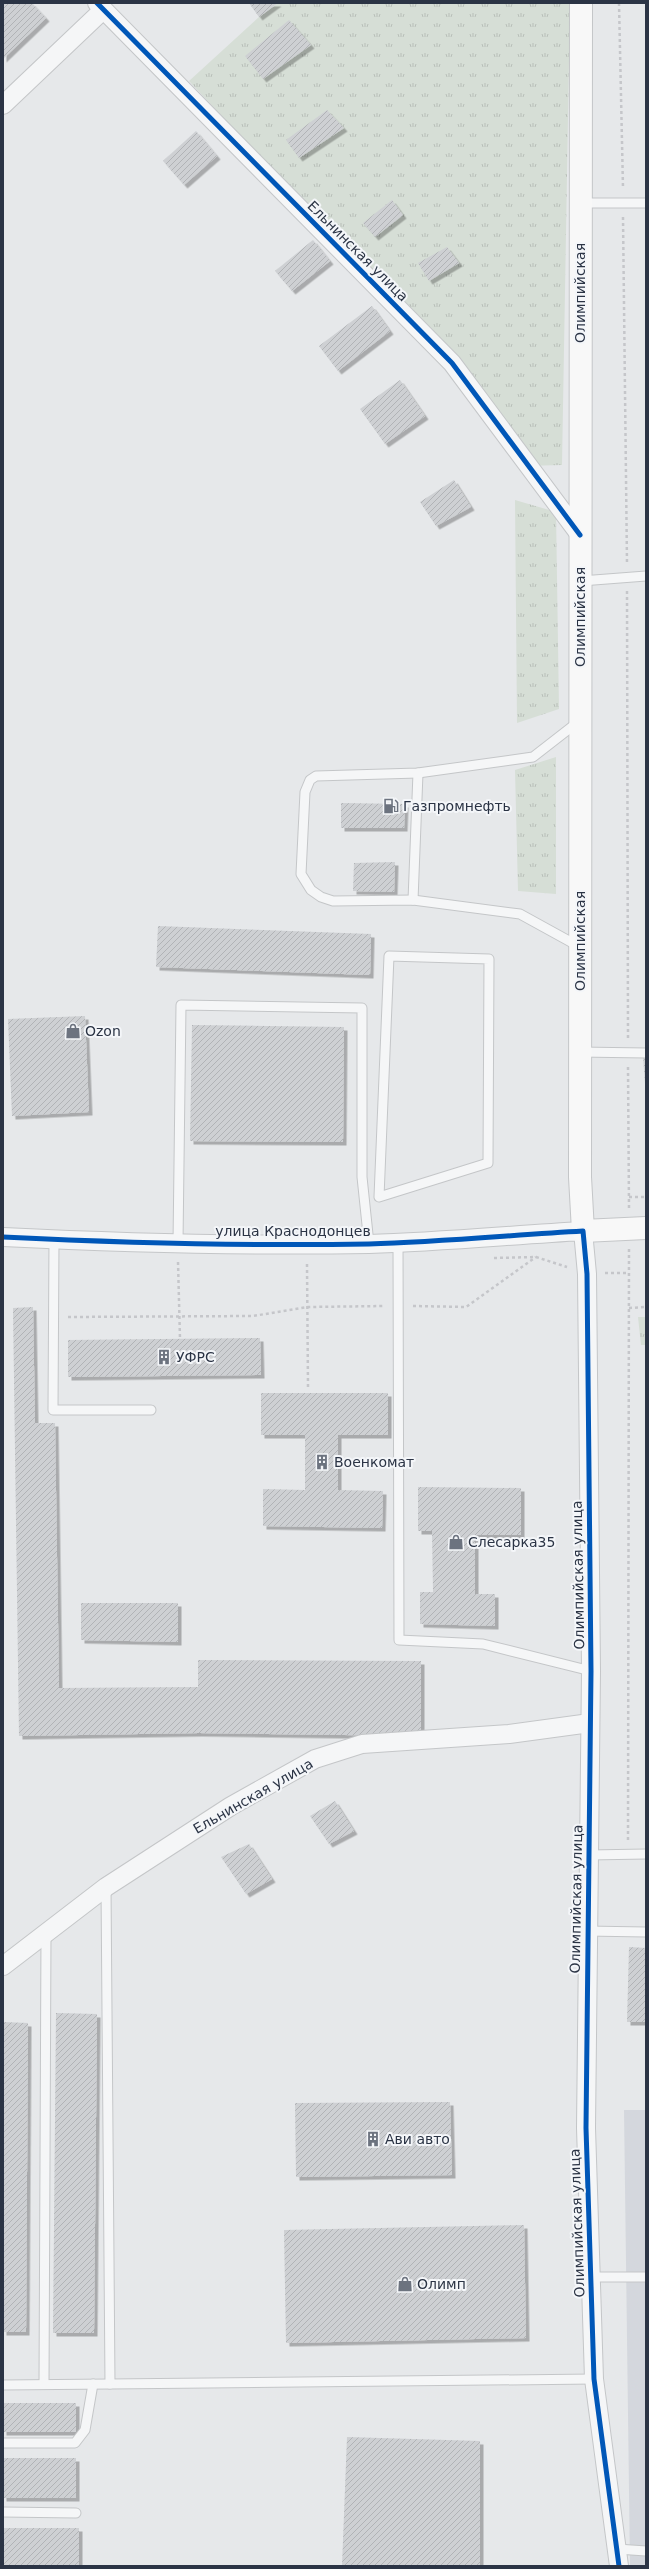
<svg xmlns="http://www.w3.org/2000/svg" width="649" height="2569" viewBox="0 0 649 2569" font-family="'DejaVu Sans',sans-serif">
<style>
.built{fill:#d4d7dd}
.grass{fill:url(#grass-tufts)}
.building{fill:url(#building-hatch);filter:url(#shadow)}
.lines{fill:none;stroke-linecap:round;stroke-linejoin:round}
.service-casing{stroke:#c4c6c8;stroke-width:11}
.minor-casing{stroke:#c4c6c8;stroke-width:20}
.secondary-casing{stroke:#c4c6c8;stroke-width:24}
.path{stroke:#c5c6ca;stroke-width:2.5;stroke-dasharray:3 3;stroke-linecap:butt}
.service{stroke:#f5f6f7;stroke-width:9}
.minor{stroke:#f5f6f7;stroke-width:18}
.secondary{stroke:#f8f8f8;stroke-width:22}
.cycleway-casing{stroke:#f4f6f9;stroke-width:8}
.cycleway{stroke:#0057b8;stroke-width:5}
.labels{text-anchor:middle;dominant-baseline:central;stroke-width:4;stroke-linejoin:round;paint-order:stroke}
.street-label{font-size:14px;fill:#2b3445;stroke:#f4f6f9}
.poi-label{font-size:14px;fill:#2b3445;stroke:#f4f6f9;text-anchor:start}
</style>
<defs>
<pattern id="grass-tufts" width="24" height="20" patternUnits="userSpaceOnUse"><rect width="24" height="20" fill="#d6ded6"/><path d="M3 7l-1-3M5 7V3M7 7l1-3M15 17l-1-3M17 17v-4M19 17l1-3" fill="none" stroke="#b8bfb9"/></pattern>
<pattern id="building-hatch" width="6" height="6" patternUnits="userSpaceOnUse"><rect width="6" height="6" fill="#ced0d3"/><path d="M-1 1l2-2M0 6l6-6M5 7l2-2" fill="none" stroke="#b1b3b6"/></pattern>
<filter id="shadow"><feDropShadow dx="3.5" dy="3.5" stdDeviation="0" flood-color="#0004"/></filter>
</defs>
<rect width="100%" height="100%" fill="#e6e8ea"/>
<path class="built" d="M624,2110H646V2566H630Z"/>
<g class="grass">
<path d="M278,3H570L562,465L525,466L480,392L189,81L259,17Z"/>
<path d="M515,500L556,512L559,709L517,723Z"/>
<path d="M556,757V894L518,891L515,770Z"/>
<path d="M638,1317H646V1345H641Z"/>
</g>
<g class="building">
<path d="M3,3H32L46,18L3,59Z"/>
<path d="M249,3H278L259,17Z"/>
<path d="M289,20L311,45L263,79L245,56Z"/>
<path d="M327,110L344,128L299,158L286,140Z"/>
<path d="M196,131L217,156L184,185L163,161Z"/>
<path d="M392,200L403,215L375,237L363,223Z"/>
<path d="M313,240L330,261L292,291L275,271Z"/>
<path d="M447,247L459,263L429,281L418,263Z"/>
<path d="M372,306L390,331L338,371L319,346Z"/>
<path d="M400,380L425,416L385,444L360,409Z"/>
<path d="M454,480L471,507L436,526L420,502Z"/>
<path d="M341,803L405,804L404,828H341Z"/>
<path d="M395,862L394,892L353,891L354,863Z"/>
<path d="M158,926L371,934L370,975L156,967Z"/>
<path d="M85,1016L89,1112L12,1116L8,1019Z"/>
<path d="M192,1025L344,1027L343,1142L190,1141Z"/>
<path d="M643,1056H646V1084H645Z"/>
<path d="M33,1307L35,1423H55L59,1688L198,1687V1660L421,1661V1736L199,1733L19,1736L13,1308Z"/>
<path d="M260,1338L261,1375L68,1377V1340Z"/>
<path d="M261,1393H388V1435H338V1490L383,1491L382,1528L263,1526V1489L305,1490V1435H261Z"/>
<path d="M418,1487L521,1488V1535H475V1594H495V1626L420,1624V1592H433L432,1531H418Z"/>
<path d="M81,1603H178V1642L81,1640Z"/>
<path d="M335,1801L354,1831L329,1844L310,1816Z"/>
<path d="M249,1844L272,1879L246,1894L221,1857Z"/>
<path d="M629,1947L646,1948V2022H627Z"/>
<path d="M56,2013L97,2014L94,2333H53Z"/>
<path d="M3,2022L28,2023L26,2332H3Z"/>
<path d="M450,2102L452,2175L296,2177L295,2103Z"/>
<path d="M524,2225L526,2338L286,2343L284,2230Z"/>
<rect x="3" y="2403" width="73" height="29"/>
<path d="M347,2437L480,2441V2566H342Z"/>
<rect x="3" y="2458" width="73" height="40"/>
<rect x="3" y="2528" width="76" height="38"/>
</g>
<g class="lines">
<defs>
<g id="service">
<path d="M580,203H646"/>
<path d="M581,581L646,576"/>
<path d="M578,722L533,757L418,773L316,776L310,780L305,792L301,874L311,890L321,897L333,901L413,900L520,914L580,947"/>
<path d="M413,900L418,773"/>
<path d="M389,956L489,959L488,1163L379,1197Z"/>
<path d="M579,1052L646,1053"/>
<path d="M54,1240L53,1410H151"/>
<path d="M398,1242L399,1640L483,1644L591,1671"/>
<path d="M178,1243L181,1005L362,1008V1177L369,1244"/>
<path d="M589,1855L646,1854"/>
<path d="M106,1887L110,2384L594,2379"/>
<path d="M586,1931L646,1932"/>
<path d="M592,2277H646"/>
<path d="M44,2384L46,1934"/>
<path d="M3,2385L110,2384"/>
<path d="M3,2443H75L85,2430L93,2384"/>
<path d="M3,2512L76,2513"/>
<path d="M617,2549L646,2551"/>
</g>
<g id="minor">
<path d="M97,3L452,363L580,535"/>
<path d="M3,105L103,10"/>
<path d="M3,1237C125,1243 247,1246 369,1244C440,1242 512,1235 583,1231L587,1274L591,1671L586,2128L594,2379L619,2566"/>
<path d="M3,1966L106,1887L231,1806L315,1759L362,1744L509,1734L590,1723"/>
</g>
<path id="secondary" d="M581,3L580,1177L583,1231L646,1228"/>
</defs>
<use href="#service" class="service-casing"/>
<use href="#minor" class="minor-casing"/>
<use href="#secondary" class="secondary-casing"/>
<g class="path">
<path d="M619,3L623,188"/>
<path d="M623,217L627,564"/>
<path d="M627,591L628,1038"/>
<path d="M628,1067L629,1208"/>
<path d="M629,1197H646"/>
<path d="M494,1258L536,1257L567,1267"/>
<path d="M178,1262L180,1339"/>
<path d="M307,1264L308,1387"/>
<path d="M605,1273H629"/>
<path d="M413,1306L466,1307L536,1257"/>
<path d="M629,1308L646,1307"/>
<path d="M68,1317L253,1316L308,1307L384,1306"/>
<path d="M628,1840L629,1249"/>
</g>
<use href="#service" class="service"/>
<use href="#minor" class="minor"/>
<use href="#secondary" class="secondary"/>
<defs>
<g id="cycleway">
<path d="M97,3L452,363L580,535"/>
<path d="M3,1237C125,1243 247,1246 369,1244C440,1242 512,1235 583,1231L587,1274L591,1671L586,2128L594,2379L619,2566"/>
</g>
</defs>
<use href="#cycleway" class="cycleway-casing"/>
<use href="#cycleway" class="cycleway"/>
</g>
<defs>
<symbol id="fuel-bare" viewBox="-9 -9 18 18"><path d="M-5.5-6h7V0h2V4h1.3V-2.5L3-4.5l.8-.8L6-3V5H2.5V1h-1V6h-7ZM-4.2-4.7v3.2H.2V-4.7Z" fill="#6c737f" stroke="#f4f6f9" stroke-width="2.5" paint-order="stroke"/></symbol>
<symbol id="shop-bare" viewBox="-9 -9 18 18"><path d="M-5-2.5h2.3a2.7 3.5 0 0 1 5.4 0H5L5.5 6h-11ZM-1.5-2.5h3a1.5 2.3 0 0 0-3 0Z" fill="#6c737f" stroke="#f4f6f9" stroke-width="2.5" paint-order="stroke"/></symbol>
<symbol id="building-bare" viewBox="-9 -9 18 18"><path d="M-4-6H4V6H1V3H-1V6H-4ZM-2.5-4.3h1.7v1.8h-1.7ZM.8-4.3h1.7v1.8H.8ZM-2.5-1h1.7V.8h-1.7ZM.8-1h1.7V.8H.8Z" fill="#6c737f" stroke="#f4f6f9" stroke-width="2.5" paint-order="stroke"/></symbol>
</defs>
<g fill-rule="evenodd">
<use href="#fuel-bare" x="380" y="795" width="22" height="22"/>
<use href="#shop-bare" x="62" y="1020" width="22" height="22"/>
<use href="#building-bare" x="153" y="1346" width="22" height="22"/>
<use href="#building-bare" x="311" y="1451" width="22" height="22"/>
<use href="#shop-bare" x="445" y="1531" width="22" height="22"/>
<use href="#building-bare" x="362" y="2128" width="22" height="22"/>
<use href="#shop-bare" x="394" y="2273" width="22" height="22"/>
</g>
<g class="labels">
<g class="street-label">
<text transform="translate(358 251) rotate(45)">Ельнинская улица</text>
<text transform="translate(580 293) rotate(-90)">Олимпийская</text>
<text transform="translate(580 617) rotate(-90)">Олимпийская</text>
<text transform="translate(580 941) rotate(-90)">Олимпийская</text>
<text x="293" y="1231">улица Краснодонцев</text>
<text transform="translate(578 1575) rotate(-91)">Олимпийская улица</text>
<text transform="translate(253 1796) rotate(-30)">Ельнинская улица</text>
<text transform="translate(576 1899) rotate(-89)">Олимпийская улица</text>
<text transform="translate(577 2223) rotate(-92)">Олимпийская улица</text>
</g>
<g class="poi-label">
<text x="403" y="806">Газпромнефть</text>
<text x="85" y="1031">Ozon</text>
<text x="176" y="1357">УФРС</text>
<text x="334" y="1462">Военкомат</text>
<text x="468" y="1542">Слесарка35</text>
<text x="385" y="2139">Ави авто</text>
<text x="417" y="2284">Олимп</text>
</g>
</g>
<rect width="649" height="2569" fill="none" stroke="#2b3445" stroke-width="8"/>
</svg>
